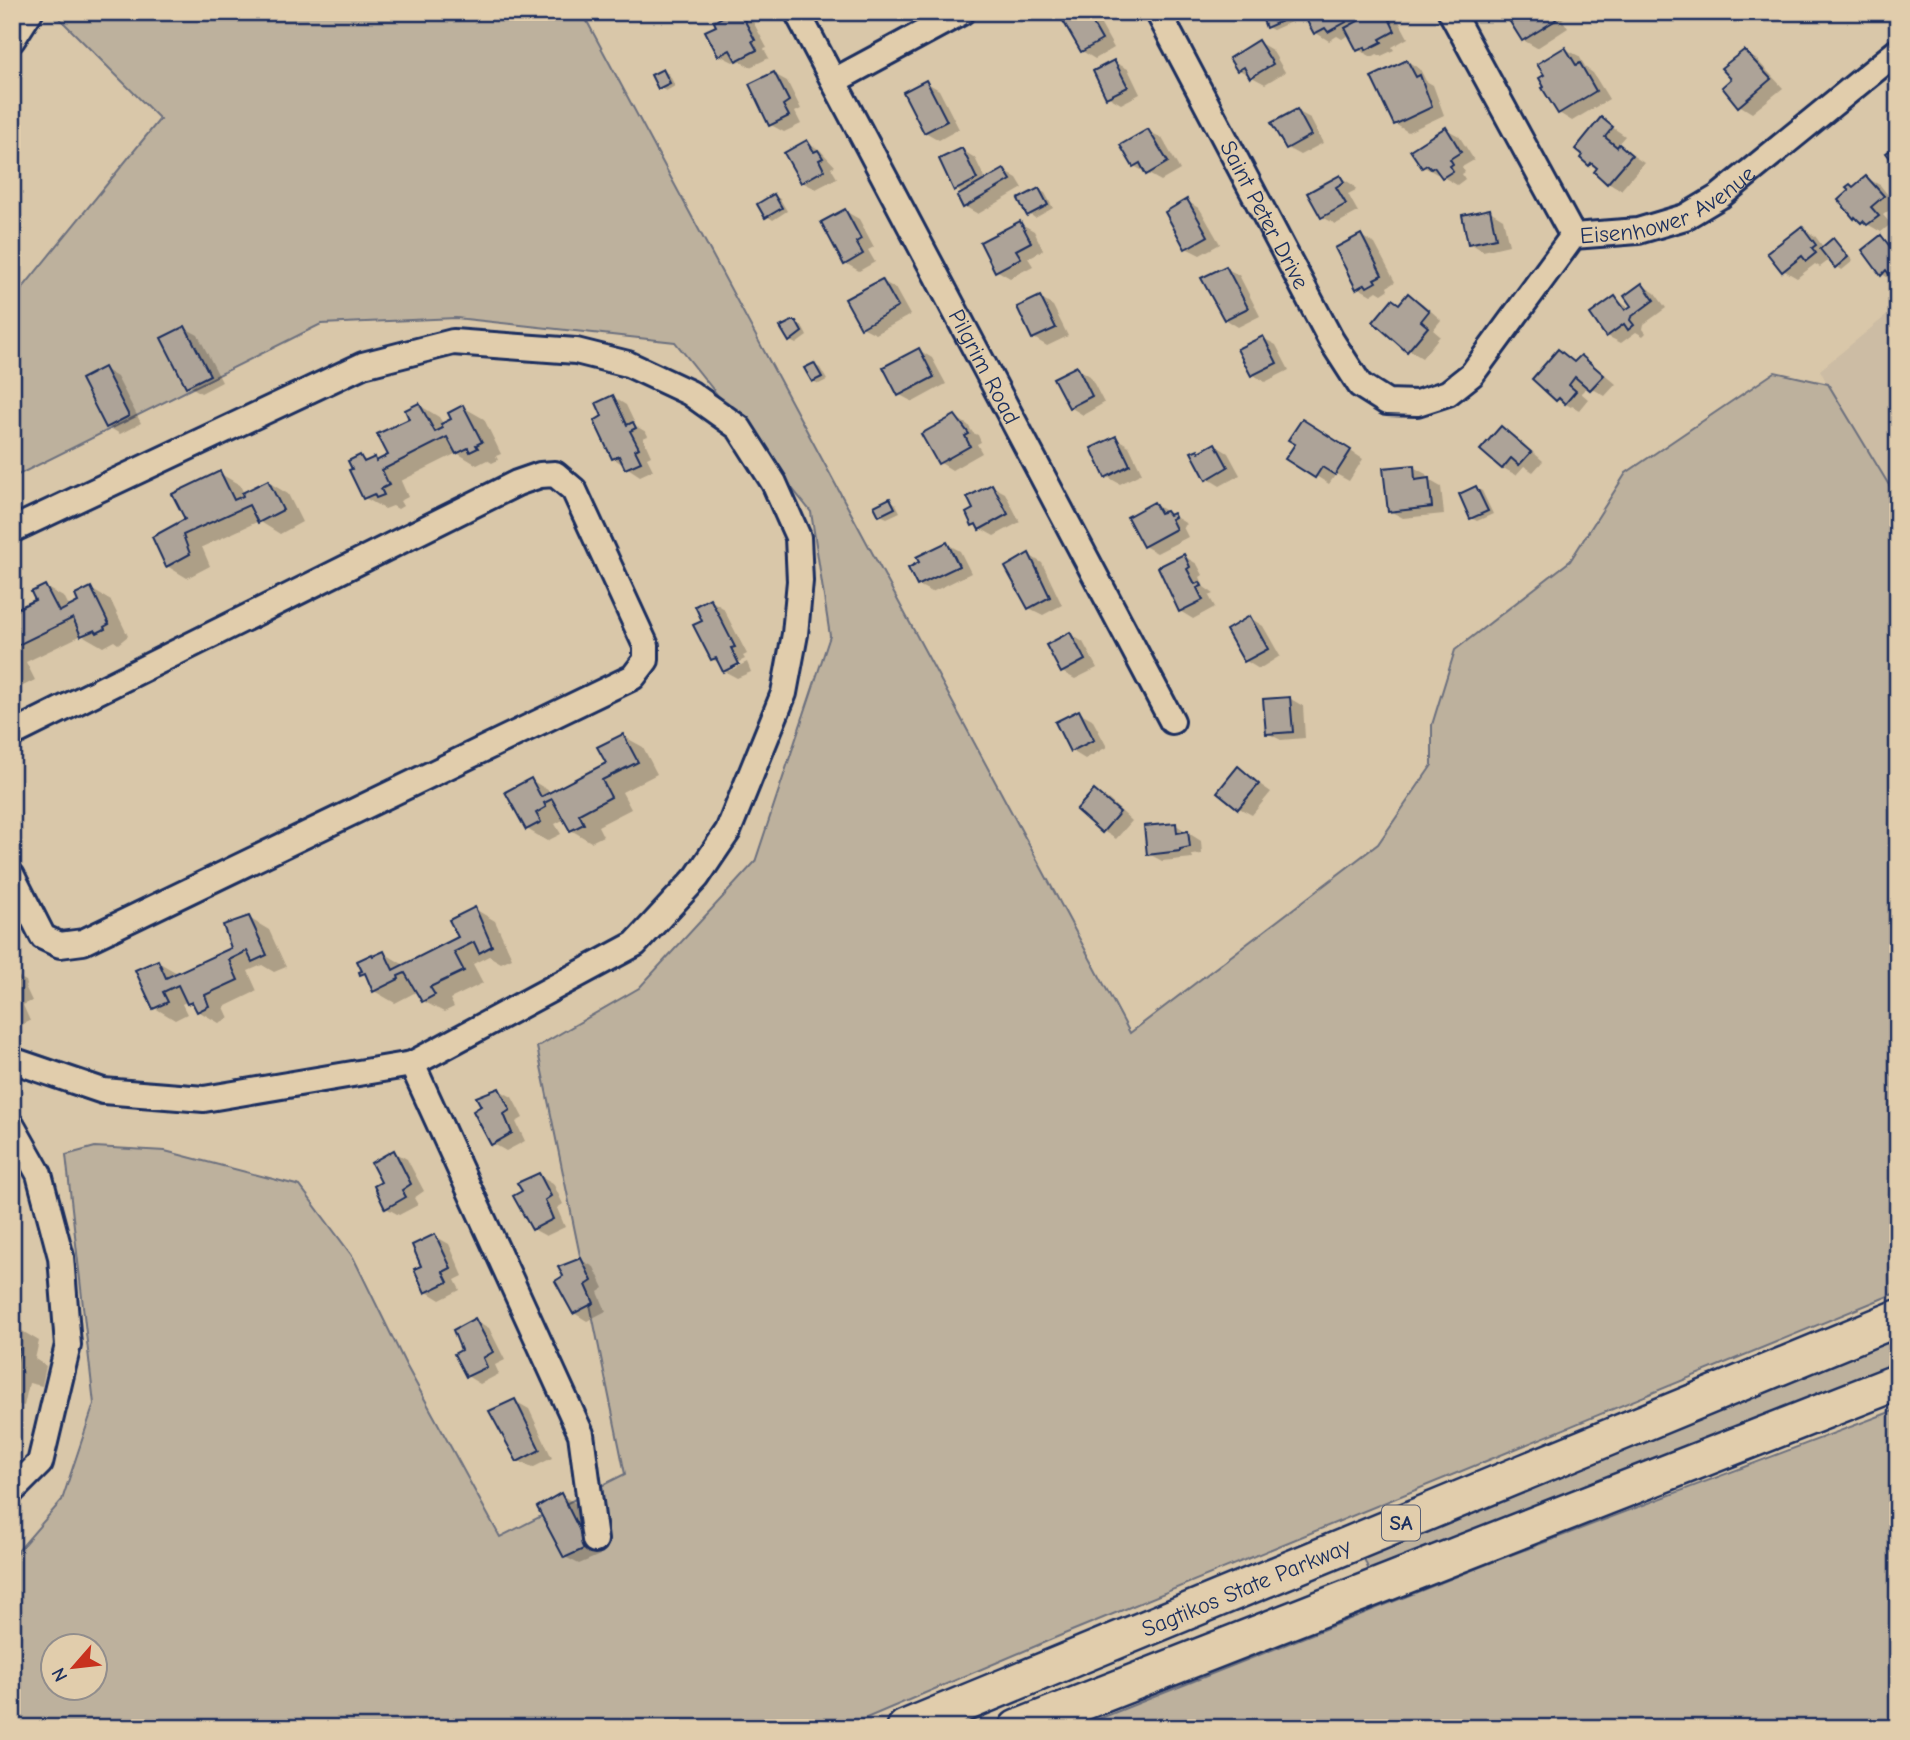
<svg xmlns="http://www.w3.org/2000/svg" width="1910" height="1740" viewBox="0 0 1910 1740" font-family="'Comic Neue',sans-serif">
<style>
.built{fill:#ccbca4}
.green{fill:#bdb19d;stroke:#6c707e;stroke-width:2;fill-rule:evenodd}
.shadow{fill:#0003}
.building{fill:#ada398;stroke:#1b2f5e;stroke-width:2}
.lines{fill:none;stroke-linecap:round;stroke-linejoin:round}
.minor-casing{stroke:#1b2f5e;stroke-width:30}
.highway-casing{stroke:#1b2f5e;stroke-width:40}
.minor{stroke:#e1cdac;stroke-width:24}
.highway{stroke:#e1cdac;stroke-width:35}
.labels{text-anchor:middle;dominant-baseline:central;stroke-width:5;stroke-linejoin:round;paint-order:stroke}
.shield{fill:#e1cdac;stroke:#565e75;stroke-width:2}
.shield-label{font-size:21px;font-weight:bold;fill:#1b2f5e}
.street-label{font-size:23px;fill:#1b2f5e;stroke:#e1cdac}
</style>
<rect width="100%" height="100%" fill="#d9c7a9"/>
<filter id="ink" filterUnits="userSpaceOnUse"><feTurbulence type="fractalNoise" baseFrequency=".0143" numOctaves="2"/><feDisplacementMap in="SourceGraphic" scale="14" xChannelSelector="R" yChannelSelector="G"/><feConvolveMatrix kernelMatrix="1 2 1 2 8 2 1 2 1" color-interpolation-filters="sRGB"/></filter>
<g filter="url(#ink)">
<path class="built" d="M1898,306V519L1820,370Z"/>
<g class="green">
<path d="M53,12H582L1130,1033L1378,844L1432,765V725L1455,650L1570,561L1626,473L1775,372L1828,384L1898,500V1292L1057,1637L843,1728H12V1558L62,1500L94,1404L66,1155L95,1147L165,1151L300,1186L353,1257L406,1365L500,1537L625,1474L537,1047L639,988L755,862L830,636L811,512L675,342L456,318L321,324L12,478V301L160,119ZM52,1646H94V1688H52Z"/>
<path d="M1898,1334V1369L1371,1576L1362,1553Z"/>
<path d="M1898,1409V1728H1076L1495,1561Z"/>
</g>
<g class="shadow">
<path d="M735,12H741L751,18L767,48L764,49L769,58L750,67L737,60L733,62L719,55L718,26Z"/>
<path d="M1077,12H1089L1096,16L1114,48L1095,59L1082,51Z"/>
<path d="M1262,12H1287L1291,22L1273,30L1267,27Z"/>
<path d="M1304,12H1348L1355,24L1361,22L1355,12H1394L1408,38L1392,47L1394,50L1381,56L1377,54L1372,57L1359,50L1350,34L1342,39L1337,36L1329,41L1316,33Z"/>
<path d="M1518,12H1571L1572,13L1562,19L1568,28L1537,48L1523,40Z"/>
<path d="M1258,42L1272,50L1285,72L1265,84L1239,70Z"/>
<path d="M1565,49L1579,56L1586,68L1593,73L1609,99L1572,121L1559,113L1546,75Z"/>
<path d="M1744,52L1757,60L1783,88L1752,113L1739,105L1733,80Z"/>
<path d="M1407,61L1420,69L1426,81L1433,85L1444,115L1408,132L1395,124Z"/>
<path d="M1114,62L1128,69L1140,94L1121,104L1107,96Z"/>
<path d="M663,71L669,74L675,86L666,91L660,88Z"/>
<path d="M774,74L787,81L801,109L795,112L801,124L784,132L771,125Z"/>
<path d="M926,82L939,90L959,129L939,140L925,132Z"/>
<path d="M1297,111L1310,118L1323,143L1300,155L1287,148Z"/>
<path d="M1602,120L1625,136L1617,145L1644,163L1621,190L1608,182L1598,169L1590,164Z"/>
<path d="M1446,129L1459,136L1474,160L1462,167L1465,172L1462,174L1465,179L1457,185L1443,177L1440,172L1437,174L1424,167Z"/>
<path d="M1148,131L1162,138L1180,170L1161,181L1134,166Z"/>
<path d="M807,142L820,150L835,166L831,168L837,178L816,189L802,182Z"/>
<path d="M12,147L17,150L12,157Z"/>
<path d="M962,150L975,158L986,181L1004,171L1017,178L1023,188L978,214L964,206L963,194L956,189Z"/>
<path d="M1340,177L1353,185L1356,190L1348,194L1358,212L1336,224L1322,217Z"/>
<path d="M1866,178L1880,185L1896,205L1883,215L1891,224L1881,232L1855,217L1854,188Z"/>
<path d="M1039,190L1045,193L1053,208L1035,218L1029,214Z"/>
<path d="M774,196L780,199L787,211L773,220L767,216Z"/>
<path d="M1187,201L1200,209L1220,244L1200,255L1186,248Z"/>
<path d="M845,211L859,219L874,247L868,250L875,262L859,271L845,263Z"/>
<path d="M1490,211L1503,219L1509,245L1483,251L1470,243Z"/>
<path d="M1020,223L1034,231L1043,250L1028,258L1033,266L1010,278L996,270Z"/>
<path d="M1802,228L1815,236L1824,248L1834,241L1839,244L1853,261L1842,270L1836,266L1827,254L1824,256L1828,261L1820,267L1815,264L1797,278L1783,270Z"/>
<path d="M1361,236L1375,244L1395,282L1387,287L1388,290L1382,294L1377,291L1371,295L1357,287Z"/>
<path d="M1881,237L1898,249V279L1895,282L1882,274Z"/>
<path d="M1225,268L1239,275L1260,316L1238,327L1225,319Z"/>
<path d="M882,281L895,288L910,315L876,334L862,327Z"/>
<path d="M1642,285L1655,293L1666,308L1644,324L1643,329L1646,333L1643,336L1636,332L1621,343L1607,336L1615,298L1630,309Z"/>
<path d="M1408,295L1422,303L1441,320L1433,330L1440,336L1422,358L1409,350L1400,305Z"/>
<path d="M1040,298L1053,306L1068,336L1047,346L1034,338Z"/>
<path d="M796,323L802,326L807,336L796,344L790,341Z"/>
<path d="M185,328L198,335L222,382L201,393L188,385Z"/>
<path d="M1263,338L1276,345L1289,370L1265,382L1252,374Z"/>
<path d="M919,350L932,358L946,384L913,402L900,395Z"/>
<path d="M1558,351L1576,363L1581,357L1594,365L1616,384L1605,396L1588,386L1581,393L1588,399L1579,410L1572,406L1571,407L1558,400L1534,379Z"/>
<path d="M814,365L820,368L827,380L819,384L813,381Z"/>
<path d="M1077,368L1090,376L1104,403L1083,415L1070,407Z"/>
<path d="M104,369L117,377L141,423L120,434L107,426Z"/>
<path d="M613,397L626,405L636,426L646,432L648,436L643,438L651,456L647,458L653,470L640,476L613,458L605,417Z"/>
<path d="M419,405L439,417L444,425L454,420L463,407L484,419L501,454L496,456L498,460L492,463L487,460L477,465L457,453L401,481L408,497L400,501L403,506L398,509L393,506L385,509L365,498L360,457L369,462L375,459L379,462L390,456Z"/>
<path d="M955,417L968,425L973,433L978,435L981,442L977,444L982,453L952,470L939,462Z"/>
<path d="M1502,428L1515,436L1543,461L1533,472L1524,466L1516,475L1503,468Z"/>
<path d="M1316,429L1363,459L1349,481L1336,474L1329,484L1316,476Z"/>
<path d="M1116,438L1129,446L1142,473L1120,484L1106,476Z"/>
<path d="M1215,445L1228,453L1240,475L1220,486L1207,478L1200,453Z"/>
<path d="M1413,467L1426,474L1427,479L1441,487L1444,514L1403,518L1390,511Z"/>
<path d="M219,473L240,485L244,494L268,482L288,494L302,522L280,534L259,521L202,547L210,566L187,578L167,566L187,520Z"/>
<path d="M992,486L1005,493L1020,522L994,536L974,525L975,510Z"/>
<path d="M1476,488L1482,491L1493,514L1477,521L1471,518Z"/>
<path d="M890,500L896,504L900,512L887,518L880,515Z"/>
<path d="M1154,504L1187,524L1183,527L1188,537L1157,553L1144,546Z"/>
<path d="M947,544L960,551L971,573L932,592L918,585Z"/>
<path d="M1029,555L1042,563L1062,605L1043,615L1029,608Z"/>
<path d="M1184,556L1197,564L1203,575L1200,577L1204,587L1214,594L1209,596L1215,607L1193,619L1180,611Z"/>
<path d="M45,587L65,598L70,608L81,603L91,589L111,601L128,636L118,644L114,641L103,647L82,635L26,662L35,680L15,690L12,688V613L37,601Z"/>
<path d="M710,600L723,608L747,654L743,656L745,659L729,667V671L747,662L751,672L737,678L724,671L721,664L712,659L705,621Z"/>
<path d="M1250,618L1263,626L1280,656L1259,669L1246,661Z"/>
<path d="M1070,634L1083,642L1097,668L1075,679L1062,672Z"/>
<path d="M1289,698L1303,706L1305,738L1281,740L1267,733Z"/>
<path d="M1079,712L1092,719L1107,747L1085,759L1072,751Z"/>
<path d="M623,736L643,747L657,774L622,792L631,809L598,826L603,836L591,842L571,830L565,819L555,824L561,834L547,841L527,829L531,780L551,792L608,763Z"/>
<path d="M1238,769L1271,792L1252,815L1239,808Z"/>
<path d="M1094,792L1108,799L1132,821L1116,839L1103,831Z"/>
<path d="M1176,825L1201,841L1202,854L1192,855L1193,858L1162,861L1149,854Z"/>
<path d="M475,909L495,921L512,958L501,963L489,956L473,964L483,983L450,999L454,1007L444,1012L423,1001L418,991L395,1003L374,991L384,953L404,965L460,938Z"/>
<path d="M249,918L269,930L286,967L274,972L262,965L248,971L257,991L224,1007L229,1018L219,1023L198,1011L188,1001L182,1004L187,1014L175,1020L155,1008L158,962L179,974L233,949Z"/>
<path d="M12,965L20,978L26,981L27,985L25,986L32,1001L23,1005L30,1021L18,1027L12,1024Z"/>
<path d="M499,1090L512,1097L523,1118L516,1122L525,1141L506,1151L492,1143Z"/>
<path d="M394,1152L407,1159L424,1191L414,1198L418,1205L399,1215L386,1208L383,1183Z"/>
<path d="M539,1175L553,1183L563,1204L557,1208L565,1227L546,1236L533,1229Z"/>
<path d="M435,1236L449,1244L463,1276L455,1280L460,1290L440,1300L427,1292L416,1270L424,1266Z"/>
<path d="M581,1260L594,1267L604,1288L598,1292L606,1311L587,1321L574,1313L565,1276Z"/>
<path d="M475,1320L489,1328L505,1360L495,1365L499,1374L480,1384L467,1376Z"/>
<path d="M12,1325L39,1341L35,1359L46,1366L42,1386L29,1383L24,1406L12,1403Z"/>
<path d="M515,1401L529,1409L552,1458L532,1468L518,1461Z"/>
<path d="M561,1495L575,1503L600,1555L579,1564L565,1557Z"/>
</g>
<g class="building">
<path d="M731,12H740L755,40L752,41L757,50L736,61L730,50L718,56L705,31L716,26L714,22Z"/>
<path d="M1074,12H1086L1102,40L1081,52L1062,19Z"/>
<path d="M1260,12H1283L1286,19L1266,28Z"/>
<path d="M1302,12H1341L1346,22L1328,32L1325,28L1314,34Z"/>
<path d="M1354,12H1386L1395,31L1380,39L1382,42L1366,50L1365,47L1357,51L1345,28L1358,21Z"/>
<path d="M1514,12H1551L1556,20L1522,41L1507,17Z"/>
<path d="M1258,40L1273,64L1250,78L1244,67L1237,71L1229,58Z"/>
<path d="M1565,47L1576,65L1580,63L1596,91L1558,114L1542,88L1544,87L1539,78L1544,75L1537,64Z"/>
<path d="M1744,50L1771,79L1738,107L1722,87L1731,79L1721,68Z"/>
<path d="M1114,60L1128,87L1106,98L1093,71Z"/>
<path d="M1407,60L1416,77L1420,75L1432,107L1394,125L1371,77Z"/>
<path d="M663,69L670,83L658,89L651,75Z"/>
<path d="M774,72L789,101L783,105L789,116L769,126L749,84Z"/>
<path d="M926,80L947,121L924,133L903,92Z"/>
<path d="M1297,109L1311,135L1286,149L1271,123Z"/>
<path d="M1601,117L1613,127L1605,137L1617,147L1619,144L1632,155L1607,184L1594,172L1597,168L1591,163L1589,166L1580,158L1582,155L1575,149Z"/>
<path d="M1446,127L1461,152L1450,159L1453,164L1450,166L1453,171L1442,178L1434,167L1431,169L1427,165L1422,168L1410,150Z"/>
<path d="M1148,129L1168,162L1146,175L1140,163L1133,167L1120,145Z"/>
<path d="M807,140L814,152L818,150L823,158L819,160L824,170L801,183L784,153Z"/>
<path d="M1898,145V168L1886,153Z"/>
<path d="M962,148L977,179L954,191L939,159Z"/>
<path d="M1004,169L1011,180L963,208L957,196Z"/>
<path d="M1340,175L1344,182L1336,187L1346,204L1321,218L1307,193Z"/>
<path d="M1866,176L1884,196L1871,207L1879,216L1867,225L1863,221L1861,223L1855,217L1854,219L1838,200L1849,190L1846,187L1850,184L1853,187Z"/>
<path d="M1039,188L1048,205L1027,216L1018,199Z"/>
<path d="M774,194L782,208L765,218L757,204Z"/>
<path d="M1187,199L1208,236L1185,249L1165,212Z"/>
<path d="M845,209L861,239L856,242L863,254L844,265L821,222Z"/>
<path d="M1490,209L1496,238L1468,244L1462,215Z"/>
<path d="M1020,221L1031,242L1016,250L1021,258L995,272L980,242Z"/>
<path d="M1802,226L1816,245L1812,248L1816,253L1806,261L1802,256L1782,272L1767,253Z"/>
<path d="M1361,234L1382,275L1374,279L1376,282L1367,287L1365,284L1356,289L1335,248Z"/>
<path d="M1881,235L1898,257V263L1894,266L1896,269L1889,274L1886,270L1881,276L1862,250Z"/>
<path d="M1833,238L1848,257L1835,268L1820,249Z"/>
<path d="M1226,266L1248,308L1224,320L1201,278Z"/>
<path d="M882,279L898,307L861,328L845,299Z"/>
<path d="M1642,283L1654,300L1631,317L1630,320L1634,325L1628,330L1624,324L1606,337L1590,314L1615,296L1625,310L1631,306L1624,296Z"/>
<path d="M1408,293L1429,311L1421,321L1428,327L1407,352L1373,322L1392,299L1399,304Z"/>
<path d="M1040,296L1056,328L1032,339L1017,307Z"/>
<path d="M792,321H796L802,332L789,342L780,327Z"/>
<path d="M185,326L210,375L186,387L161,338Z"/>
<path d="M1263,336L1277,363L1251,376L1237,349Z"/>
<path d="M919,348L934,377L898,396L883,367Z"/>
<path d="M1558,349L1574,362L1581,355L1604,375L1590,390L1575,377L1569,385L1576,391L1565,404L1559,398L1556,401L1532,379Z"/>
<path d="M814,363L822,377L812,382L804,368Z"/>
<path d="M1077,366L1092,396L1069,408L1053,378Z"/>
<path d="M104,367L129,416L106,428L81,379Z"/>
<path d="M613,395L627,425L633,422L636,428L630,431L639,448L635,450L641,462L625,469L619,456L612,459L594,421L602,416L596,403Z"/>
<path d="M419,403L435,432L443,428L441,424L451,419L448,413L463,405L482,442L476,445L478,448L470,452L468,448L456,454L447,437L382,470L389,485L381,489L384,495L376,498L374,494L363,499L349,470L352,469L348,461L360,455L364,462L375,457L376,461L388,455L377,434L409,419L405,410Z"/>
<path d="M955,415L969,434L965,436L970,446L938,464L921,434Z"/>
<path d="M1302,419L1351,450L1335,475L1322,467L1315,478L1285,459L1295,444L1288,440Z"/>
<path d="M1501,426L1531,452L1519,465L1511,458L1502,469L1480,450Z"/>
<path d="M1116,436L1130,465L1105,478L1091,448Z"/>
<path d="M1215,443L1228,467L1206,480L1191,452L1198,449L1199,452Z"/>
<path d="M1414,465L1415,480L1429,478L1432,507L1388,512L1383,468Z"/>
<path d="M220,471L234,500L243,496L242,493L268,480L283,510L258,523L249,505L183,535L190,554L166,567L152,537L185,519L172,494Z"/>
<path d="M992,484L1008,514L979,530L976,524L972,526L966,513L973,509L967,497Z"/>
<path d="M1476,486L1488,511L1470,519L1459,494Z"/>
<path d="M890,498L895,508L879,516L874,506Z"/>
<path d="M1154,502L1160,513L1166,511L1169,515L1173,513L1175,517L1171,519L1176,529L1143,547L1127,517Z"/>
<path d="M947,542L959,566L917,586L908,568L919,562L916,557Z"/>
<path d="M1029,553L1050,597L1028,609L1005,567Z"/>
<path d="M1184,554L1190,567L1187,569L1195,584L1200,582L1202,586L1197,588L1203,600L1179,612L1158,567Z"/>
<path d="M45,585L59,612L78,602L75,595L91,587L109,624L104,627L105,629L97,633L95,630L81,636L73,618L12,648V611L35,600L31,592Z"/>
<path d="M710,598L735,647L731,648L739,664L723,672L716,658L711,660L693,625L702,621L695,606Z"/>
<path d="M1250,616L1268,649L1244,662L1226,630Z"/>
<path d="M1070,632L1085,660L1061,673L1046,645Z"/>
<path d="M1290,697L1293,732L1266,734L1263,699Z"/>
<path d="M1079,710L1094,740L1070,752L1055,722Z"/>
<path d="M623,734L638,762L602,780L611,797L579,814L584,824L570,831L552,799L544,803L546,807L536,813L541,822L526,830L505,792L531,778L541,797L606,763L597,747Z"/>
<path d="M1238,766L1259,784L1238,809L1217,792Z"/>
<path d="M1094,790L1120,812L1102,833L1076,810Z"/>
<path d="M1176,823L1177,833L1188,831L1190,847L1180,849V851L1147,855L1144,826Z"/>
<path d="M475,907L492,946L479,953L474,942L454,952L464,971L430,987L435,995L422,1002L405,973L398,976L399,979L373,992L365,973L360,975L359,972L362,971L357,961L372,954L373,956L384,951L393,970L458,937L449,920Z"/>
<path d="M249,916L267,955L252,962L247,951L229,960L238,980L205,995L209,1006L197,1012L192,1002L187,1004L178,985L163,992L168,1002L153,1009L135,970L158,960L166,978L231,948L223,925Z"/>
<path d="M499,1088L510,1110L504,1114L512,1133L491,1145L473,1111L481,1106L476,1097Z"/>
<path d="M394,1150L411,1184L402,1190L406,1197L385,1209L374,1186L381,1182L371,1163Z"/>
<path d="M539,1173L551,1196L545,1200L553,1219L532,1230L513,1196L522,1191L517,1183Z"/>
<path d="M435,1234L451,1268L443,1272L448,1282L425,1293L414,1269L421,1266L412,1245Z"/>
<path d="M581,1258L592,1281L586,1285L594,1303L573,1314L555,1281L563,1276L558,1267Z"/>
<path d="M475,1318L493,1352L483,1358L487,1367L466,1377L454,1354L461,1350L453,1330Z"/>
<path d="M12,1347L19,1349L14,1372L12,1371Z"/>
<path d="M515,1399L540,1450L517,1462L489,1411Z"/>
<path d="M561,1493L588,1547L564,1558L537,1507Z"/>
</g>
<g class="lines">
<defs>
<g id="minor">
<path id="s1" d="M797,12L1172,721"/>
<path id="s2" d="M1158,12L1331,340L1360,385L1387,402L1417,403L1448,393L1472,374L1573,236L1638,231L1685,217L1720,196L1898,51"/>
<path d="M1451,12L1573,236"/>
<path d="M12,40L30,12"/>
<path d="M834,81L962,12"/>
<path d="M12,530L363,365L453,342L576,351L628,364L690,393L739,428L774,483L798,537L800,581L795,634L784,693L728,831L697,877L635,944L412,1064L204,1099L103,1091L12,1060"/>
<path d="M12,734L517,483L540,475L555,474L574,490L646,646V660L633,677L83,942L60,945L43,937L12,876"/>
<path d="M412,1064L581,1434L595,1540"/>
<path d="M12,1126L39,1174L61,1257L68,1345L40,1463L12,1491"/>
</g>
<g id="highway">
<path id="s3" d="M905,1728L1898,1318"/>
<path d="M1017,1728L1898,1382"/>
</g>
</defs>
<use href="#minor" class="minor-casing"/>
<use href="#highway" class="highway-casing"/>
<use href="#minor" class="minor"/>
<use href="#highway" class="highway"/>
</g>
</g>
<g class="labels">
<rect class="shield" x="1382" y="1505.5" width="38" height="35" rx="5"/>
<g class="shield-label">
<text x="1401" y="1523">SA</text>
</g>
<g class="street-label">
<text stroke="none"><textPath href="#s2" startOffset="822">Eisenhower Avenue</textPath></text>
<text stroke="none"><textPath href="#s2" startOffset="229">Saint Peter Drive</textPath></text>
<text stroke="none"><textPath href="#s1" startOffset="401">Pilgrim Road</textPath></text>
<text stroke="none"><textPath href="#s3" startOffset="369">Sagtikos State Parkway</textPath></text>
</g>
</g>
<rect width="1910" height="1740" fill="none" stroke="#e1cdac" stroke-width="42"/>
<rect x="21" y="21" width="1868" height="1698" fill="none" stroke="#1b2f5e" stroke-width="2.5" filter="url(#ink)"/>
<g transform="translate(74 1667) rotate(242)"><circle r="33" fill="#e1cdac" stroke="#928e8d" stroke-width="2"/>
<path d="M0-5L12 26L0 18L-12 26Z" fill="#c8321e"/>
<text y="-10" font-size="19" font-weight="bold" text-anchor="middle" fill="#1b2f5e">N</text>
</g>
</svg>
